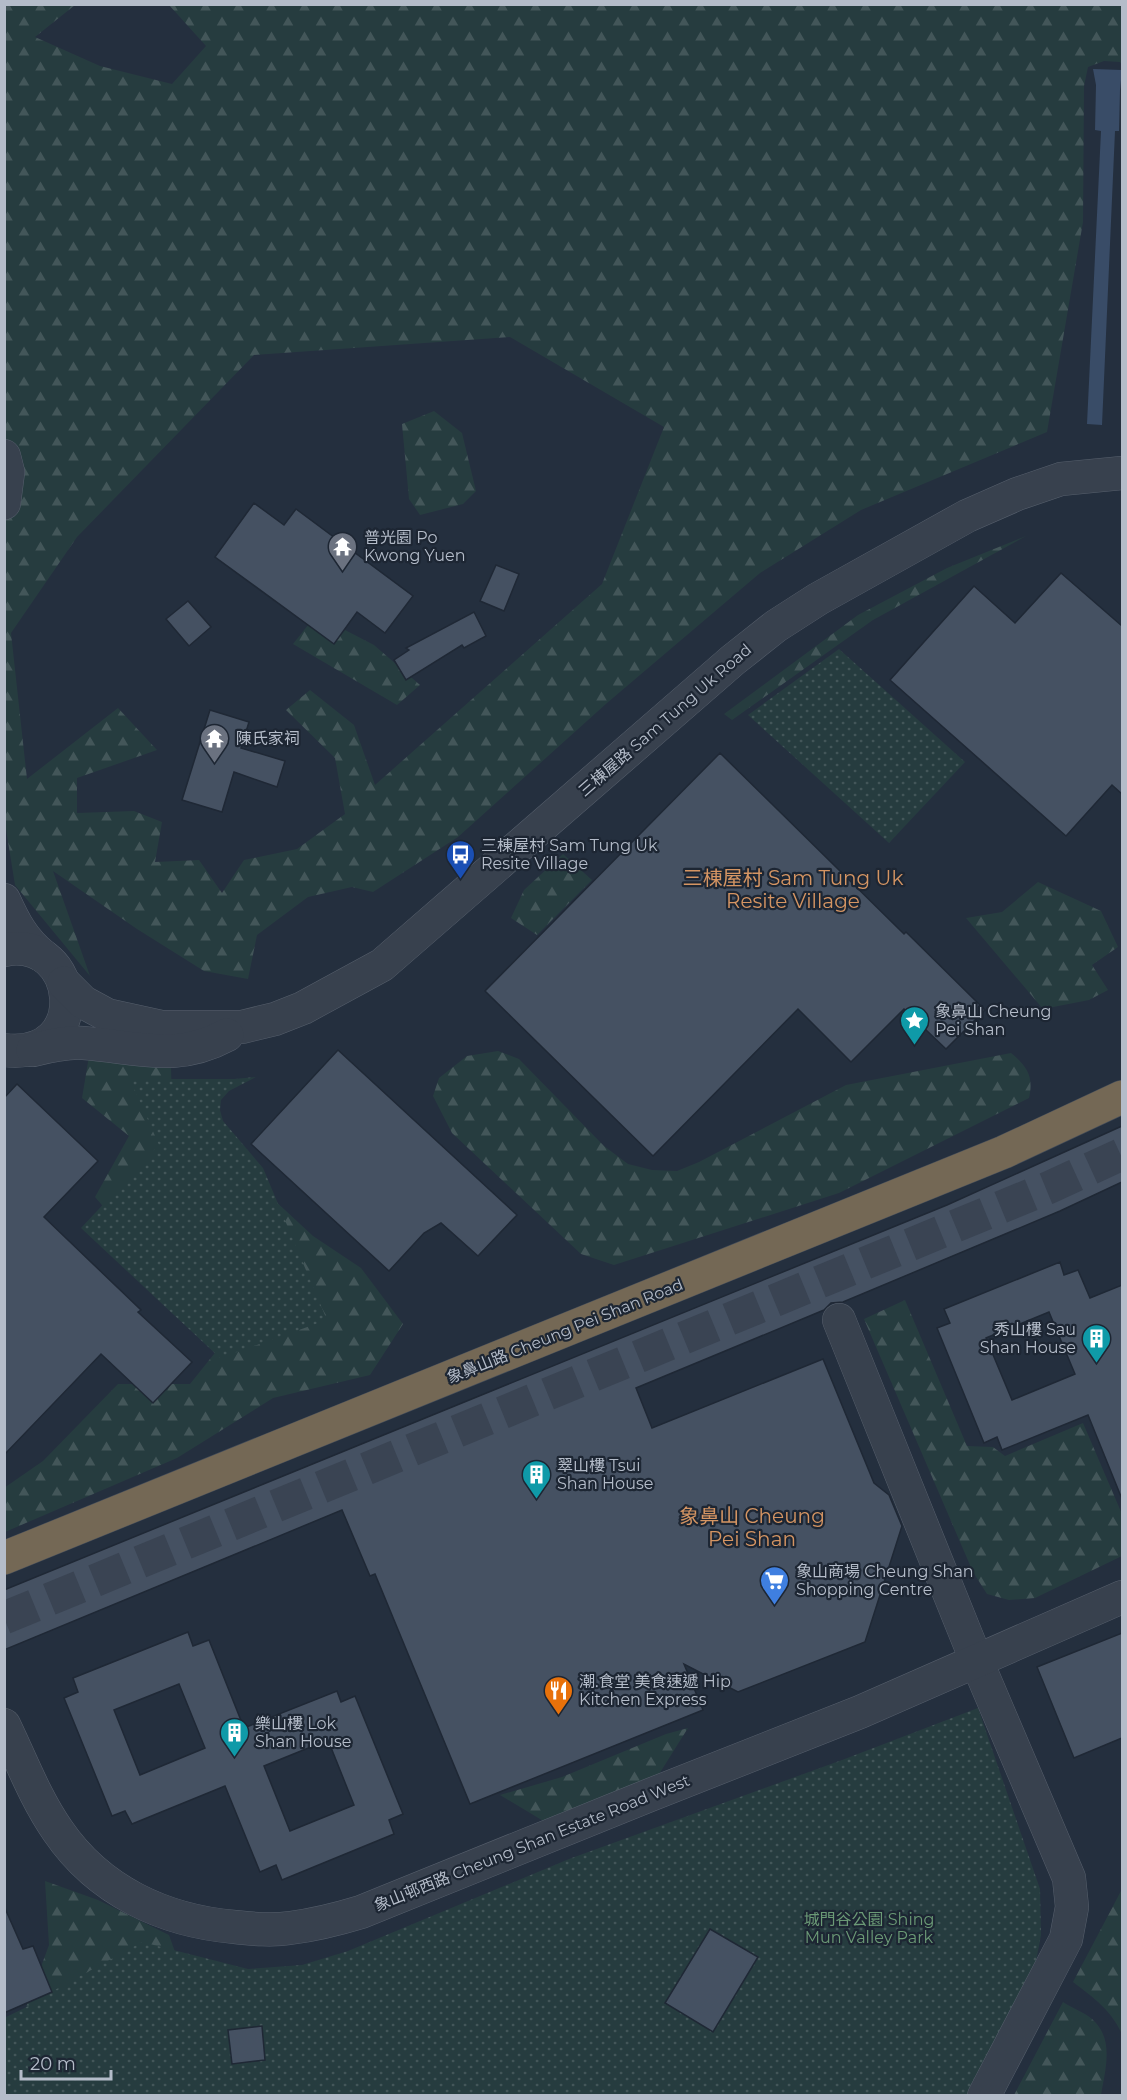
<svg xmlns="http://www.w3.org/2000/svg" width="1127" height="2100" viewBox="0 0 1127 2100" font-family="Montserrat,'Noto Sans TC',sans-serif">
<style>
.forest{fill:url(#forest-firs);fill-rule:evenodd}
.park{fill:url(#park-dots)}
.water{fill:#394c67}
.building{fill:#455162;stroke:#1f2835;stroke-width:1.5;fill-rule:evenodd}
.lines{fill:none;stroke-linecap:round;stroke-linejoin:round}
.highway-tunnel{stroke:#3a4453;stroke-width:33;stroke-dasharray:33 16;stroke-linecap:butt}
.minor-casing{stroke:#565f6c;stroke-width:34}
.highway-casing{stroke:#434c59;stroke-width:34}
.minor{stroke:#38414e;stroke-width:33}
.highway{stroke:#746855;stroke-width:33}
.labels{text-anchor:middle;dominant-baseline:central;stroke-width:4.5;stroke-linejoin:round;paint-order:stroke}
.poi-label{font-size:16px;fill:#b4bcc9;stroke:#1d2633;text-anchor:start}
.street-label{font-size:16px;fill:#b4bcc9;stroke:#1d2633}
.park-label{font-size:16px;fill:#6b9a76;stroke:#1d2633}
.quarter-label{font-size:20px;fill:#d59563;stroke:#1d2633}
</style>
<defs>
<pattern id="forest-firs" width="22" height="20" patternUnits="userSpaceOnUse" patternTransform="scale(1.5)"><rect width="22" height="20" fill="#263c3f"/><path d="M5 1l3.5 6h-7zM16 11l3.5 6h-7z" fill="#435659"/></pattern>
<pattern id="park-dots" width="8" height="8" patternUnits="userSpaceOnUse" patternTransform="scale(1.5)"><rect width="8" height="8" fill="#263c3f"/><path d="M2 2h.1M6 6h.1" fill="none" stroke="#435659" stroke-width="1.8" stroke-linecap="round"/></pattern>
</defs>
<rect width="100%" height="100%" fill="#242f3e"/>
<g class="forest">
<path d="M4,5H75L35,37L100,66L172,84L206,46L169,5H1122V65L1120,62L1104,61L1088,67L1084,86L1083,222L1047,432L861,510L760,573L607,703L458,837L373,892L352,887L308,897L257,935L248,979L204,971L137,929L53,871L90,976L15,885L5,823ZM510,337L664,427L602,584L375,785L354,725L310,690L286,710L335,758L345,814L297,849L244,860L222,893L199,860L155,862L162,822L134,811L77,813V778L157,750L118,708L27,779L11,633L77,537L254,355Z"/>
<path d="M434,411L462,433L476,491L463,504L420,515L409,499L402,424Z"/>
<path d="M1026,536L873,620L732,720L724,714L858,615L947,568Z"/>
<path d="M316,615L374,645L420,685L397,705L293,644Z"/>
<path d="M563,854L592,880L537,935L511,918L524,890Z"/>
<path d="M1038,882L1101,911L1118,947L1092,965L1108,990L1089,1000L1043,1009L966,918L1002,912Z"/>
<path d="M498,1051L519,1059L604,1146L628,1164L652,1170L677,1171L699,1162L846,1085L1011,1053C1027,1066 1034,1077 1029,1098L839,1193L614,1265L581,1254L452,1133L433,1096L439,1078L467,1056Z"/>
<path d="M89,1056L144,1060L171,1068L172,1105L313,1236L361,1268L403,1324L370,1375L273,1398L177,1458L5,1532L4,1488L43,1461L118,1384H190L230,1334L146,1256L95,1197L129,1136L82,1098Z"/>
<path d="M905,1300L967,1446L993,1447L1005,1456L1083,1423L1122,1514V1556L1035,1598L1009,1600L987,1594L973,1572L864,1319Z"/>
<path d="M688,1728L656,1779L545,1822L500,1795L562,1777L666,1734Z"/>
<path d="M45,1881L98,1900L169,1935L180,1966L17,2032L49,1945Z"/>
<path d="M1122,1889V2034C1111,2010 1094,1998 1073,1982Z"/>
<path d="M1063,2002C1072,2008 1084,2012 1092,2019C1115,2039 1105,2070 1101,2095H1014Z"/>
</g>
<g class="park">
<path d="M839,649L965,762L889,843L748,715Z"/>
<path d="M256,1077L229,1091L221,1100L220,1110L223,1121L263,1168L327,1320L220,1358L81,1228L159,1145L130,1079H234Z"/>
<path d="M978,1708L1040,1889L1041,1935L1034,1972L973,2095H5L4,2018L41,2000L53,1991L142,1942L248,1969L302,1965L348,1951L569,1859L842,1760Z"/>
</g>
<path class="water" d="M1093,69L1122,70L1120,90L1119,131H1115L1102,425L1087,424L1101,131L1095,130L1096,85Z"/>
<g class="building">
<path d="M254,503L284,525L296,509L413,596L385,633L357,612L334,644L215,557Z"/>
<path d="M496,565L519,574L504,611L480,601Z"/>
<path d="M1061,573L1122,626V794L1112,785L1066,836L890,680L974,586L1015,623Z"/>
<path d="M188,601L211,627L189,646L166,619Z"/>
<path d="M474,612L486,636L464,648L462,645L406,680L394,660L409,650L406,648Z"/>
<path d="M210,710L249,722L241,748L285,761L277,787L234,772L222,812L182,800Z"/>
<path d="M720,753L904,934L906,932L985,1010L946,1049L904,1009L851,1062L798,1009L653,1156L485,991Z"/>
<path d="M338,1050L517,1215L478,1256L441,1223L424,1233L389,1271L251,1144Z"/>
<path d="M17,1084L98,1161L44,1217L141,1310L138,1312L192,1362L153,1403L101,1354L4,1455V1098Z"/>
<path d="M1122,1126V1182L1060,1211L843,1302L831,1303L824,1310L636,1388L652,1428L823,1359L874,1483L889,1495L902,1526L865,1642L738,1692L684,1664L703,1710L470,1804L375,1574L370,1576L342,1510L4,1650V1590L947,1205Z"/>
<path d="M1060,1262L1064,1275L1078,1270L1090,1298L1122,1285V1499L1088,1415L1002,1450L997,1437L984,1443L937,1328L950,1323L944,1309ZM1049,1312L1075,1374L1012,1400L986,1338Z"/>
<path d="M188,1632L193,1646L209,1640L244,1728L337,1691L341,1702L355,1696L403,1814L389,1820L394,1834L282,1880L276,1865L260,1872L225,1786L132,1824L125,1811L112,1816L64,1698L78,1692L73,1678ZM179,1684L205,1748L140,1775L114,1710ZM328,1740L354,1805L290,1831L264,1766Z"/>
<path d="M1122,1633V1738L1074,1758L1037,1667Z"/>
<path d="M4,1906L23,1949L33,1946L52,1992L4,2013Z"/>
<path d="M710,1929L758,1957L713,2032L665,2003Z"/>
<path d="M262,2026L265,2060L232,2064L228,2030Z"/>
</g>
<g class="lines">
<path class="highway-tunnel" d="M4,1618L1050,1187L1122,1154"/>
<defs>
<g id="minor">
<path d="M4,456L8,472L4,503"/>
<path d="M4,900C14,922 23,940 43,956"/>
<path d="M4,950C80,934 94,1061 4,1050"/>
<path d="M64,983L83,1002L107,1015L162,1027H242L275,1019L303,1008L382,965L733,660L776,626L818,599L967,516L1017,494L1061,479L1122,473"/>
<path d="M33,1050C49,1046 66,1042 83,1043C138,1047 175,1063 227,1035"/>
<path d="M839,1320L977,1662L1069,1878L1072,1907L1066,1939L984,2096"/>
<path d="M4,1725C21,1760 35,1798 58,1831C99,1891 164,1921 235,1927C253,1929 272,1931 290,1928C314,1925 338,1919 361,1912L650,1795L860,1712L1122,1597"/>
</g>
<path id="highway" d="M4,1558L1004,1152L1122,1097"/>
</defs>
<use href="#minor" class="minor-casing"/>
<use href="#highway" class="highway-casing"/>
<use href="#minor" class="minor"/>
<use href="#highway" class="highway"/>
</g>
<defs>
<symbol id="temple-pin" viewBox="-11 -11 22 30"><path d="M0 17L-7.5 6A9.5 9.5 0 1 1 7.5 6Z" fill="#6b7280" stroke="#1d2633"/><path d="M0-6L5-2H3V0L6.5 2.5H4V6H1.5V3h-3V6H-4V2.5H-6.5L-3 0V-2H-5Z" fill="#fff"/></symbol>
<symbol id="bus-pin" viewBox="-11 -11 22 30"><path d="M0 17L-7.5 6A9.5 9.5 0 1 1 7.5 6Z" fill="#1a4fb4" stroke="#1d2633"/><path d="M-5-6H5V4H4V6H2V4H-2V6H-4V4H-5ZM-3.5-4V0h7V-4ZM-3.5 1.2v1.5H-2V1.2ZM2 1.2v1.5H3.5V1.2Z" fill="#fff"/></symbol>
<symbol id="sight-pin" viewBox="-11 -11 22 30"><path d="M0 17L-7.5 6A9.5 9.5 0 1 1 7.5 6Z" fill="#0f9aa8" stroke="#1d2633"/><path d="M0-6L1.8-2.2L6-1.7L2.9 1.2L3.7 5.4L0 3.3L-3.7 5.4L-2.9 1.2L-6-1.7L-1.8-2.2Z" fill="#fff"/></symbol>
<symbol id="building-pin" viewBox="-11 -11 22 30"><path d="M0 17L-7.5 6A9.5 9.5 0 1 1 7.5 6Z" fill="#0f9aa8" stroke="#1d2633"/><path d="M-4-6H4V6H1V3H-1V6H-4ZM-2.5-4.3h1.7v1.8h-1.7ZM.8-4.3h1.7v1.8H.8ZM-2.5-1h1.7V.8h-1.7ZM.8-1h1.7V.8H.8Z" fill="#fff"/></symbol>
<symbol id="supermarket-pin" viewBox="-11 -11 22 30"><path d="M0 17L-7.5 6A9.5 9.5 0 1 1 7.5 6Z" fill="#3f7fe0" stroke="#1d2633"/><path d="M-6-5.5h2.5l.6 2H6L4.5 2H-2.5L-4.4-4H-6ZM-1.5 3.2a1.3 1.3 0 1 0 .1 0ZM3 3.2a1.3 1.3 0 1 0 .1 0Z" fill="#fff"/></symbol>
<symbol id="restaurant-pin" viewBox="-11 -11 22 30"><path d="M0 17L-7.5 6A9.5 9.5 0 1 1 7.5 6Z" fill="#e8710a" stroke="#1d2633"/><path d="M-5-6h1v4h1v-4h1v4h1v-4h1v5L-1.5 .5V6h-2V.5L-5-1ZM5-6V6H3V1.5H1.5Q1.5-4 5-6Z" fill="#fff"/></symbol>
</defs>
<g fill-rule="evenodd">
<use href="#temple-pin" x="326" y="530" width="33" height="45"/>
<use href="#temple-pin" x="198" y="722" width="33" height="45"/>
<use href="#bus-pin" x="444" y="838" width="33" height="45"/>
<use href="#sight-pin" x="898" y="1004" width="33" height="45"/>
<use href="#building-pin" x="1080" y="1322" width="33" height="45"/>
<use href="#building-pin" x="520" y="1458" width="33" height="45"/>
<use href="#supermarket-pin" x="758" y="1564" width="33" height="45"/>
<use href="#restaurant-pin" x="542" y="1674" width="33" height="45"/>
<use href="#building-pin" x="218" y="1716" width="33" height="45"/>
</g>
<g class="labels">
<g class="poi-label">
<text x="364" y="537">普光園 Po<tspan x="364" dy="18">Kwong Yuen</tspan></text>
<text x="236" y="738">陳氏家祠</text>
<text x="481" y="845">三棟屋村 Sam Tung Uk<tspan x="481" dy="18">Resite Village</tspan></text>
<text x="935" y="1011">象鼻山 Cheung<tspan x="935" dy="18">Pei Shan</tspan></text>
<text x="1076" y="1329" text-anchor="end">秀山樓 Sau<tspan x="1076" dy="18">Shan House</tspan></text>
<text x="557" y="1465">翠山樓 Tsui<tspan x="557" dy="18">Shan House</tspan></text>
<text x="796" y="1571">象山商場 Cheung Shan<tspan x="796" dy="18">Shopping Centre</tspan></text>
<text x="579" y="1681">潮.食堂 美食速遞 Hip<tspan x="579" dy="18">Kitchen Express</tspan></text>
<text x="255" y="1723">樂山樓 Lok<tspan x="255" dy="18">Shan House</tspan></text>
</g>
<g class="street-label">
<text transform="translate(665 720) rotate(-41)">三棟屋路 Sam Tung Uk Road</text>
<text transform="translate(565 1331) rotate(-22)">象鼻山路 Cheung Pei Shan Road</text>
<text transform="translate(532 1843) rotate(-22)">象山邨西路 Cheung Shan Estate Road West</text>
</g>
<g class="park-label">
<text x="869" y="1919">城門谷公園 Shing<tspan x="869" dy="18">Mun Valley Park</tspan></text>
</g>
<g class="quarter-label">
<text x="793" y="878">三棟屋村 Sam Tung Uk<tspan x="793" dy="23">Resite Village</tspan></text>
<text x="752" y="1516">象鼻山 Cheung<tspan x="752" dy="23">Pei Shan</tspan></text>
</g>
</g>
<rect width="1127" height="2100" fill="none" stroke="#b4bcc9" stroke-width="12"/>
<path d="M21 2070v9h90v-9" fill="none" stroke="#b4bcc9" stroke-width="3"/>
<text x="30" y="2070" font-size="18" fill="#b4bcc9" stroke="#1d2633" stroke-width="4.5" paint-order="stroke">20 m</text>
</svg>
